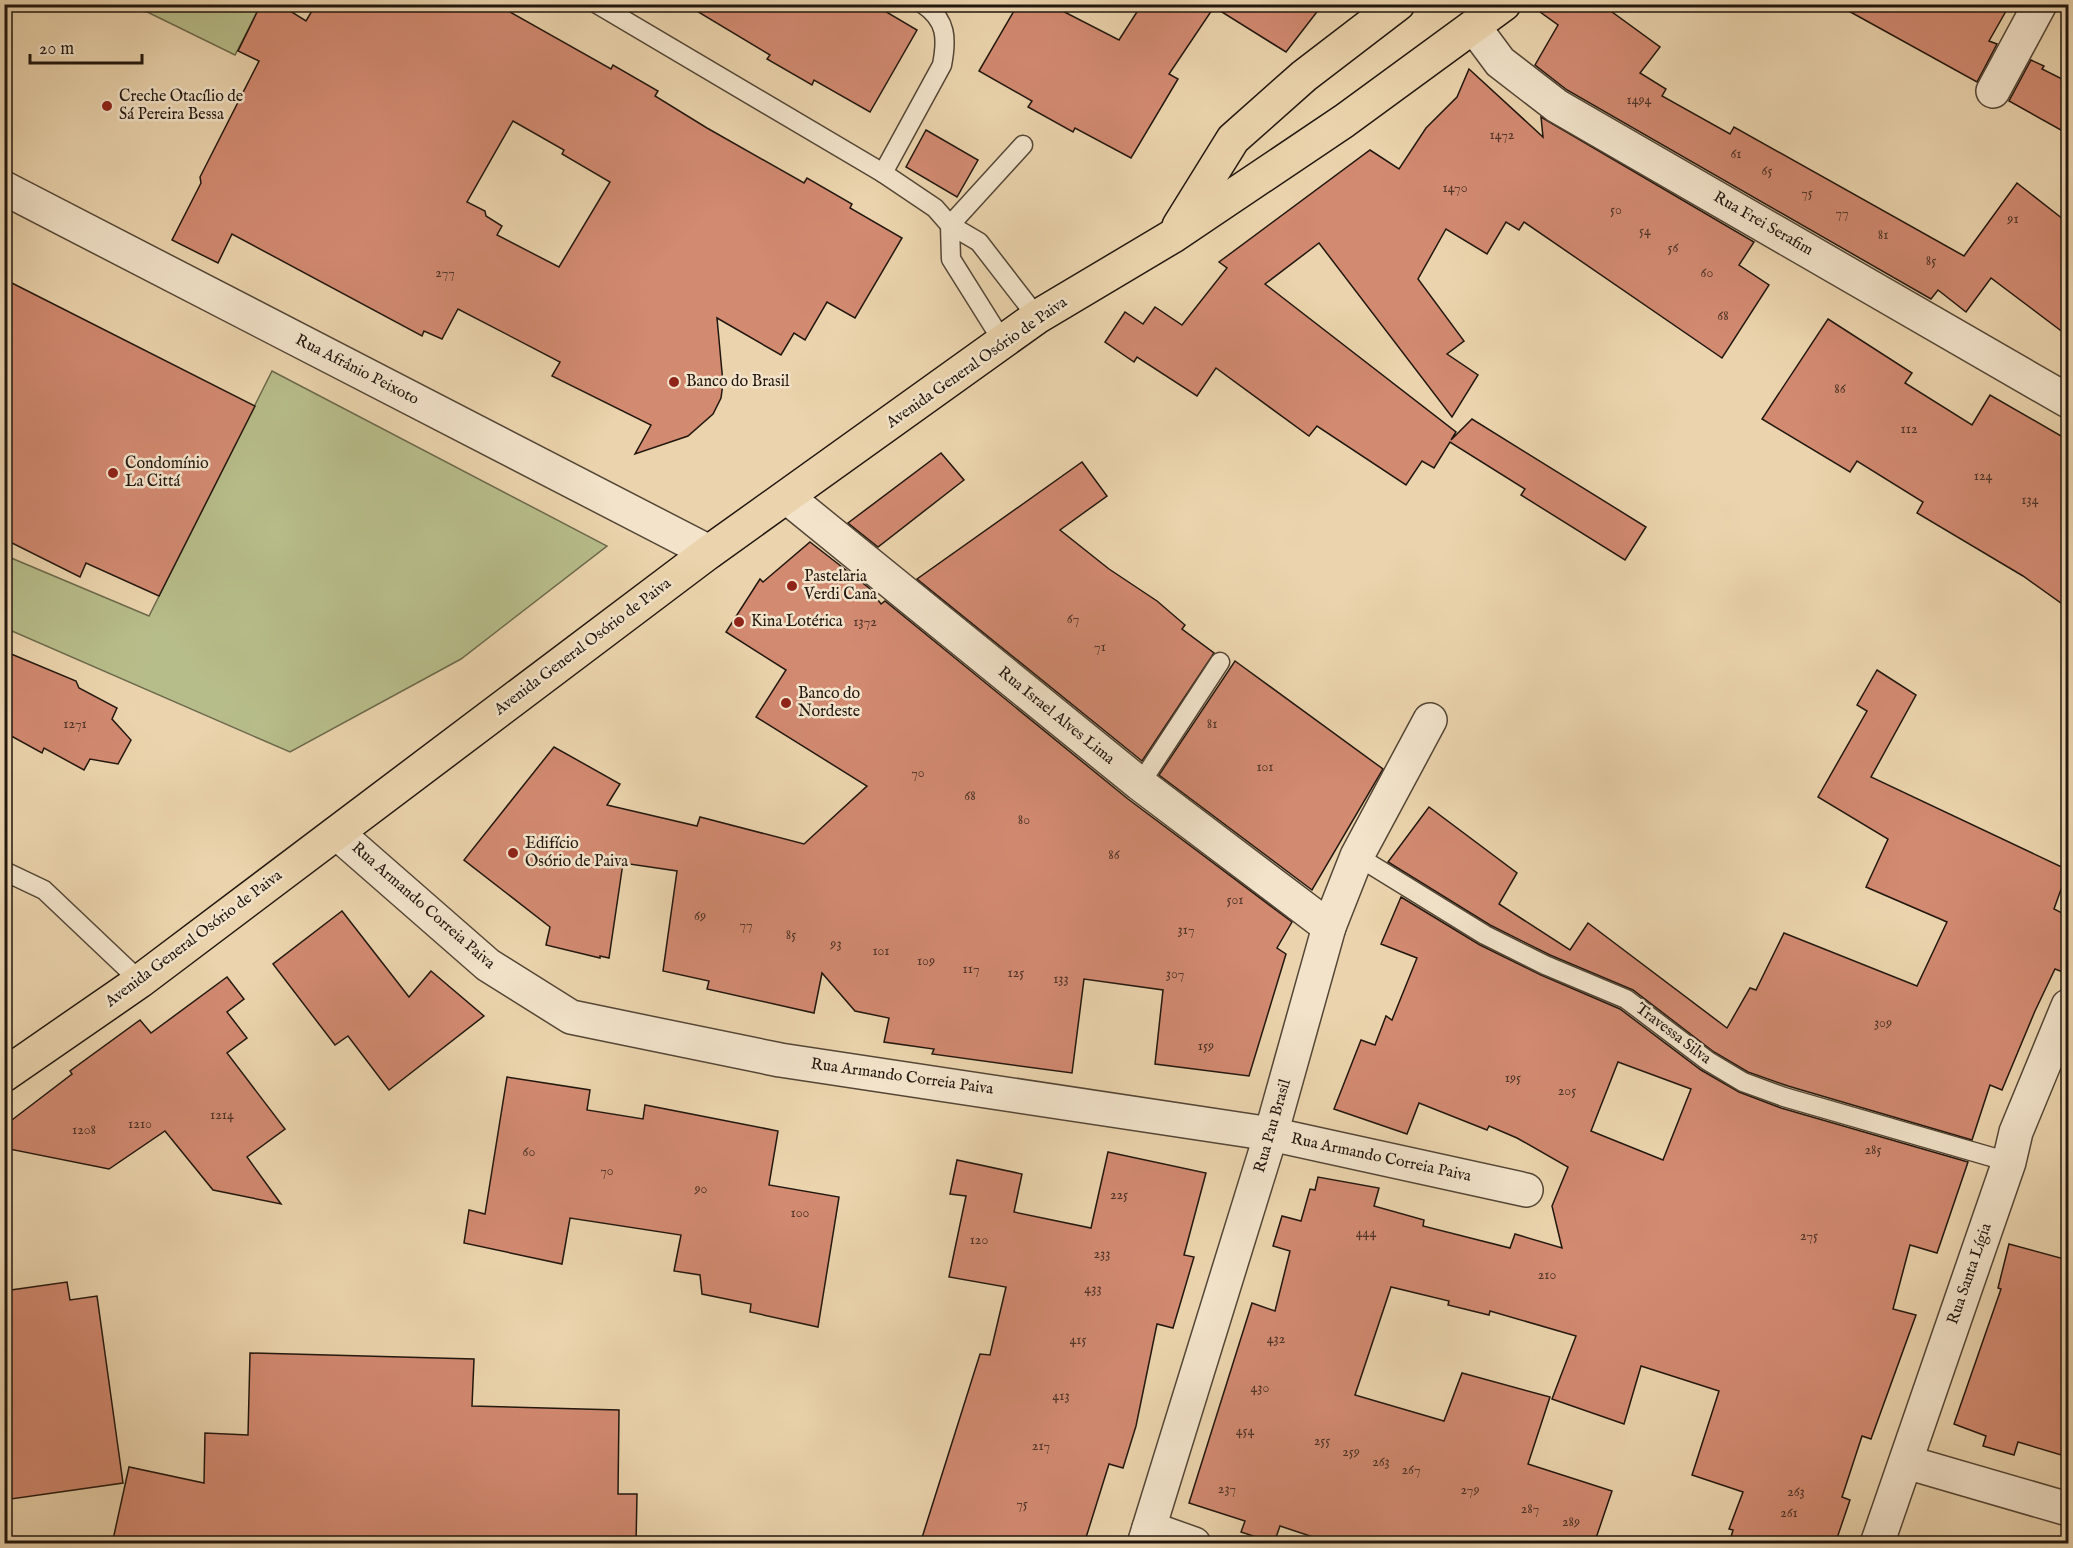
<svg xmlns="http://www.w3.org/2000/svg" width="2073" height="1548" viewBox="0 0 2073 1548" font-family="'IM FELL English',serif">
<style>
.green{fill:#b7bd8a;stroke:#6c6a4c;stroke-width:1.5}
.building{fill:#d28a71;stroke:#22170f;stroke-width:1.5;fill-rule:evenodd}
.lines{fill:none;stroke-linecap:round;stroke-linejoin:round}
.service-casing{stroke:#544636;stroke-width:21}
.minor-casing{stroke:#544636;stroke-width:36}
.primary-casing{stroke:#22170f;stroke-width:36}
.service{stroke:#f2e3ca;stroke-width:18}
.minor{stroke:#f2e3ca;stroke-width:33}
.primary{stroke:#ebd4ad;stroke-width:33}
.poi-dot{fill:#8f2418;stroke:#f2e3ca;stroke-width:2}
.labels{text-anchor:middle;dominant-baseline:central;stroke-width:5;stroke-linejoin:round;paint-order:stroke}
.number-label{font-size:14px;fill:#4e3428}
.poi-label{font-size:16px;fill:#22170f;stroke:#f2e3ca;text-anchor:start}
.street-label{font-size:16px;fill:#22170f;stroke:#f2e3ca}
</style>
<rect width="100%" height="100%" fill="#ebd4ad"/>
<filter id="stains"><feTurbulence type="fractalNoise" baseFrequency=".00333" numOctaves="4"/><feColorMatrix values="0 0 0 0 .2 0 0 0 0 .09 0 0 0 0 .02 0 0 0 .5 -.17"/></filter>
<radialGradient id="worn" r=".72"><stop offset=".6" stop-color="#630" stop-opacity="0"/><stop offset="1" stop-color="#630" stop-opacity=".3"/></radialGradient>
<g class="green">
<path d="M133,5H261L235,55Z"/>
<path d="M272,371L607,546L461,659L290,752L5,628L4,555L149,616Z"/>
</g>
<g class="building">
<path d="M261,4H279L306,21L316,4H496L611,69L613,65L658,91L655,96L707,128L804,183L807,178L852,204L850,208L902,238L855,318L827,302L805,340L794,333L781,355L717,318L723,383L721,398L713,414L688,436L635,454L651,425L552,376L560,362L458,309L442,339L424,331L422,336L232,234L218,263L172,240L201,183L200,177L259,61L238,51ZM513,121L564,150L562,154L610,182L559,267L497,235L502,226L486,216L485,211L467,202Z"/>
<path d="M685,4H873L917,30L870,112L814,80L812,85L767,59L770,55Z"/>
<path d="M1018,4H1049L1119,40L1142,4H1323L1286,52L1214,7L1169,74L1178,79L1131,158L1075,128L1073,132L1028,107L1032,101L979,71Z"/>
<path d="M1529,4H1601L1660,47L1640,73L1666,89L1662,96L1730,134L1734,127L1964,256L2017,183L2068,223V336L1991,278L1966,312L1938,290L1931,299L1567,90L1535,65L1558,25Z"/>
<path d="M1836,4H2010L1989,41L1997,44L1977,82Z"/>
<path d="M2031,60L2044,66L2042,69L2068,82V134L2009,101Z"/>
<path d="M1469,69L1543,137L1541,117L1754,242L1739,265L1769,285L1722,358L1524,222L1519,230L1506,222L1487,254L1446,229L1418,279L1464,341L1447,354L1478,375L1452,417L1319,243L1265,284L1456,432L1451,440L1472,419L1646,527L1625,560L1521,495L1525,489L1450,442L1434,468L1422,461L1406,485L1317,426L1309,436L1216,368L1197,396L1137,357L1134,362L1105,342L1125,312L1143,324L1155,307L1182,325L1227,268L1219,262L1370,150L1399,169L1426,128L1457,97Z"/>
<path d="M926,130L978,160L957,197L906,167Z"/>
<path d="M4,279L255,406L159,596L86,563L80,577L4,539Z"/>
<path d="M1828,319L1912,373L1905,383L1972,425L1990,395L2068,440V608L2023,576L1917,513L1923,502L1857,461L1850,472L1762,419Z"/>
<path d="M941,453L964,480L878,547L848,523Z"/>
<path d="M1082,462L1107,496L1060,530L1109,569L1157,601L1185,625L1182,629L1214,653L1142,761L917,579Z"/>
<path d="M810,542L869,588L881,604L885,601L1128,799L1292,922L1277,948L1286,954L1249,1076L1155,1064L1163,990L1084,979L1072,1073L932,1054L934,1049L884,1042L889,1018L855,1011L822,973L814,1013L707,989L709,981L663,971L677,871L623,863L609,958L600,956V958L546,945L550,927L464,860L554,747L620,784L607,805L697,826L700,817L804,844L867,786L756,717L786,670L726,632L760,579L763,582Z"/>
<path d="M4,651L76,681L79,688L117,708L112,719L131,740L118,764L90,759L84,770L44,748L42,753L4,732Z"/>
<path d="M1235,661L1383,769L1312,890L1159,775Z"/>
<path d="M1877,670L1916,695L1871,777L2068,870L2054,909L2068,916V974L2055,969L2035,1011L2002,1090L1990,1085L1972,1140L1788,1086L1748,1072L1714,1052L1633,990L1550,955L1490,925L1388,862L1429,807L1517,873L1499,904L1570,950L1588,923L1727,1028L1750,988L1756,990L1784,933L1917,986L1947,922L1866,887L1888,839L1818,797L1867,711L1857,705Z"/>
<path d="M1401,897L1480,945L1541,975L1620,1009L1701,1070L1739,1092L1781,1108L1968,1162L1937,1253L1910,1245L1893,1309L1916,1315L1871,1439L1862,1436L1842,1497L1850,1500L1835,1544H1729L1733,1530L1729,1529L1743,1492L1692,1475L1719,1391L1641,1366L1624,1424L1552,1399L1576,1336L1490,1311L1489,1315L1448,1305L1449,1301L1391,1287L1355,1395L1444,1421L1462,1373L1550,1397L1528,1464L1612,1491L1594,1544H1334L1280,1526L1274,1543L1241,1532L1245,1521L1189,1503L1252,1303L1275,1311L1290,1251L1273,1246L1282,1216L1301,1221L1310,1189L1315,1190L1318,1177L1379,1188L1374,1206L1424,1220L1423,1226L1510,1248L1515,1234L1562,1248L1552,1206L1568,1167L1517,1138L1489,1126L1487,1130L1419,1103L1407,1134L1334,1109L1361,1040L1375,1045L1386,1016L1392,1020L1417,958L1381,944ZM1618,1062L1691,1089L1663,1160L1591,1131Z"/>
<path d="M342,911L409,997L431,971L484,1016L389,1090L348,1036L335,1045L273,964Z"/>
<path d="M227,977L244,999L227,1012L247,1038L227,1053L285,1129L247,1157L281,1204L213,1190L165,1131L109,1169L4,1148V1126L72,1074L70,1071L140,1020L151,1033Z"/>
<path d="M507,1077L590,1090L587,1110L643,1119L645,1105L778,1131L769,1185L839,1197L818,1327L750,1312L751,1304L702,1294L700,1275L674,1271L681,1235L570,1218L562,1264L464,1243L469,1210L485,1214Z"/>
<path d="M1108,1152L1206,1173L1184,1255L1194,1257L1173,1328L1157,1324L1136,1426L1123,1468L1109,1464L1084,1544H920L980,1354L990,1355L1006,1287L949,1277L966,1196L950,1194L957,1160L1022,1174L1014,1212L1091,1228Z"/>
<path d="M2009,1244L2068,1260V1457L2018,1442L2014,1455L1983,1446L1986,1436L1954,1424L2001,1289L1998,1288Z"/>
<path d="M67,1282L70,1300L97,1296L123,1483L4,1500V1291Z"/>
<path d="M250,1353L474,1359L472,1406L619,1410L618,1494H637L636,1544H112L129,1467L204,1483L205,1433L248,1435Z"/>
</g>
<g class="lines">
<defs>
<g id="service">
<path d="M597,4L883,173L935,208L950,225L979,242L1037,317"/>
<path d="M883,173L942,65C947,39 947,20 923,4"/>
<path d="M1003,342L951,259L950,225L1023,145"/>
<path d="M1140,784L1220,662"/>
<path d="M1357,856L1485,935L1545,965L1626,999L1708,1061L1743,1082L1784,1097L2009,1162"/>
<path d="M4,871L44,890L140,981"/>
</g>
<g id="minor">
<path d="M1474,27L1500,62L1557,106L2068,401"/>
<path d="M1993,91L2040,4"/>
<path d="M4,188L709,552"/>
<path d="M788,498L1140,784L1329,927"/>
<path d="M337,833L488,965L571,1017L780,1060L1271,1134L1526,1190"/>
<path d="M1906,1462L2068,1509"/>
<path d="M1149,1528L1194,1544"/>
<path d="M1144,1544L1271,1134L1329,927L1357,856L1430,720"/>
<path d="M1877,1544L2009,1162L2016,1132L2068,1006"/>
</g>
<g id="primary">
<path d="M1179,226L1233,139L1304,76L1398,4"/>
<path d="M4,1075L140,981L709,552L1037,317L1173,236L1344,121L1504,4"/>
</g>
</defs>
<use href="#service" class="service-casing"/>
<use href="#minor" class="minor-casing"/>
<use href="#primary" class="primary-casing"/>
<use href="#service" class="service"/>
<use href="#minor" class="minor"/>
<use href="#primary" class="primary"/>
</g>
<g class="poi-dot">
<circle cx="107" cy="106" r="6"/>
<circle cx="674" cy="382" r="6"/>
<circle cx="113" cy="473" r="6"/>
<circle cx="792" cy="586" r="6"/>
<circle cx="739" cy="622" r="6"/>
<circle cx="786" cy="703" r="6"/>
<circle cx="513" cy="853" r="6"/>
</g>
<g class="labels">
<g class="number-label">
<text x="1639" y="100">1494</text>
<text x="1502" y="135">1472</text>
<text x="1736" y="154">61</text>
<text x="1767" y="171">65</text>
<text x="1455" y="188">1470</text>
<text x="1807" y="193">75</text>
<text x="1616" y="210">50</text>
<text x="1842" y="213">77</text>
<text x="2013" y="219">91</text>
<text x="1645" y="231">54</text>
<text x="1883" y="235">81</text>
<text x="1673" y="248">56</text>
<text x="1931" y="261">85</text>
<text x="445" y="273">277</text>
<text x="1707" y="273">60</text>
<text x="1723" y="316">68</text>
<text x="1840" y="389">86</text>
<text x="1909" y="429">112</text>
<text x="1983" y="476">124</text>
<text x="2030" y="500">134</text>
<text x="1073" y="619">67</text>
<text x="865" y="622">1372</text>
<text x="1100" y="647">71</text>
<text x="75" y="724">1271</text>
<text x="1212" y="724">81</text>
<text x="1265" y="767">101</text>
<text x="918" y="773">70</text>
<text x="970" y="796">68</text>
<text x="1024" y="820">80</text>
<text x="1114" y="855">86</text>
<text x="1235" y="900">501</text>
<text x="700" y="916">69</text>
<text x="746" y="925">77</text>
<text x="1186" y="930">317</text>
<text x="791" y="935">85</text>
<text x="836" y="944">93</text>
<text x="881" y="951">101</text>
<text x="926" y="961">109</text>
<text x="971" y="969">117</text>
<text x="1016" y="973">125</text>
<text x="1175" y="974">307</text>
<text x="1061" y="979">133</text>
<text x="1883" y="1023">309</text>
<text x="1206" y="1046">159</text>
<text x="1513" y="1078">195</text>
<text x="1567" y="1091">205</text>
<text x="222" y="1115">1214</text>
<text x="140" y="1124">1210</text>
<text x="84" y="1130">1208</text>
<text x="1873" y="1150">285</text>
<text x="529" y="1152">60</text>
<text x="607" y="1171">70</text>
<text x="701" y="1189">90</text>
<text x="1119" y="1195">225</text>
<text x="800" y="1213">100</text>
<text x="1366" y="1233">444</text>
<text x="1809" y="1236">275</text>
<text x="979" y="1240">120</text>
<text x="1102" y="1254">233</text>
<text x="1547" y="1275">210</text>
<text x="1093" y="1289">433</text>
<text x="1276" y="1339">432</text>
<text x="1078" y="1340">415</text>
<text x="1260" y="1388">430</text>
<text x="1061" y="1396">413</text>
<text x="1245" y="1431">454</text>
<text x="1322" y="1441">255</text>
<text x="1041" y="1446">217</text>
<text x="1351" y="1452">259</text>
<text x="1381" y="1462">263</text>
<text x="1411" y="1470">267</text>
<text x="1227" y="1489">237</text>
<text x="1470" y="1490">279</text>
<text x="1796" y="1492">263</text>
<text x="1022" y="1504">75</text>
<text x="1530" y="1509">287</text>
<text x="1789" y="1513">261</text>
<text x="1571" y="1522">289</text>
</g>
<g class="poi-label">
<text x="119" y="97">Creche Otacílio de<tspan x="119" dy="18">Sá Pereira Bessa</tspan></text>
<text x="686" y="382">Banco do Brasil</text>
<text x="125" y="464">Condomínio<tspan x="125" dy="18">La Cittá</tspan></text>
<text x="804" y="577">Pastelaria<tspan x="804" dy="18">Verdi Cana</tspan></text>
<text x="751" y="622">Kina Lotérica</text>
<text x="798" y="694">Banco do<tspan x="798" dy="18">Nordeste</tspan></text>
<text x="525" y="844">Edifício<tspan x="525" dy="18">Osório de Paiva</tspan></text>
</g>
<g class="street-label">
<text transform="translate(1763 224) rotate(30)">Rua Frei Serafim</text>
<text transform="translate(977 363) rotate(-35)">Avenida General Osório de Paiva</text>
<text transform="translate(357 370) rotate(27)">Rua Afrânio Peixoto</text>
<text transform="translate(583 647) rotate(-37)">Avenida General Osório de Paiva</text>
<text transform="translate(1056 716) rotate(39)">Rua Israel Alves Lima</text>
<text transform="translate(423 906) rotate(41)">Rua Armando Correia Paiva</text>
<text transform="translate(194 939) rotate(-37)">Avenida General Osório de Paiva</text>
<text transform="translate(1673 1034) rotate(37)">Travessa Silva</text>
<text transform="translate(902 1077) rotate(8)">Rua Armando Correia Paiva</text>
<text transform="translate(1273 1126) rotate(-74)">Rua Pau Brasil</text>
<text transform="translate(1381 1158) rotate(12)">Rua Armando Correia Paiva</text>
<text transform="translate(1970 1274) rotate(-71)">Rua Santa Lígia</text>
</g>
</g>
<rect width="2073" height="1548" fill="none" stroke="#ebd4ad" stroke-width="24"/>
<rect x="6" y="6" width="2061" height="1536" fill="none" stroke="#22170f" stroke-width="3"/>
<rect x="12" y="12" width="2049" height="1524" fill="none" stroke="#22170f" stroke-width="1.5"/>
<path d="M30 54v9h112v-9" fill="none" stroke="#22170f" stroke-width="3"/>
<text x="39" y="54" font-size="18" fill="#22170f" stroke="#f2e3ca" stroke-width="4.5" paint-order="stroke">20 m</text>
<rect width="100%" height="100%" filter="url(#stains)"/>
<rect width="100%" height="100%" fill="url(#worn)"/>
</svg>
